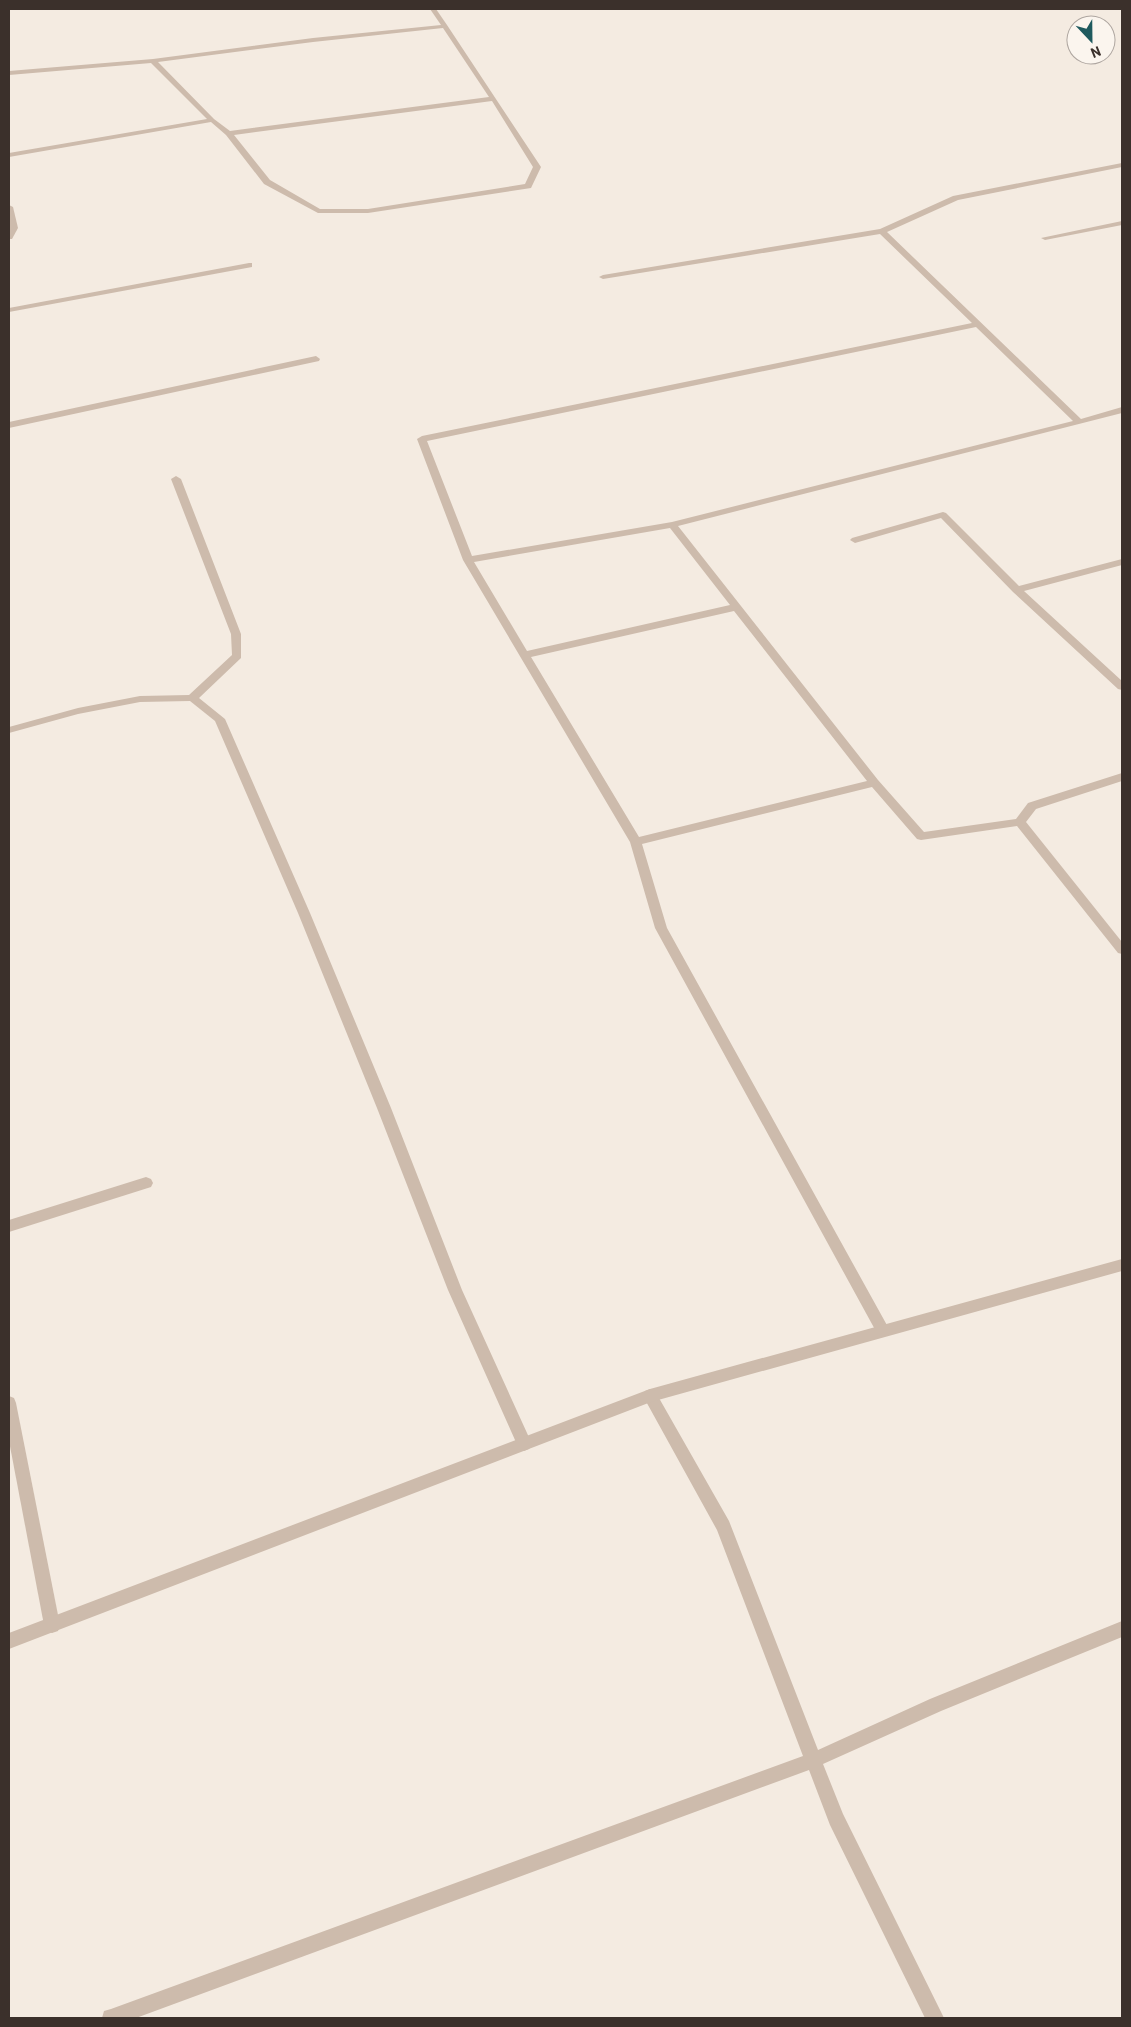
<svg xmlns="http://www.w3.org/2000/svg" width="1131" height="2027" viewBox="0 0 1131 2027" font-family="Barlow,sans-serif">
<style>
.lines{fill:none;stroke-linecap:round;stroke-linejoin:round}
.minor{fill:#cdbbac;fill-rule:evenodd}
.tertiary{fill:#cdbbac;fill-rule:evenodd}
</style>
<rect width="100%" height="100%" fill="#f4ebe1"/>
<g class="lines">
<g class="minor">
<path d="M430,9H436L447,25L541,167L531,188L368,213H318L264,184L226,135L211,122L9,157V153L207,119L151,63L9,75V71L153,59L313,38L441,25ZM443,28L489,97L230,131L214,119L158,62L313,42ZM492,101L533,167L525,184L368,209H320L270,180L234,135Z"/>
<path d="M1122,163V167L958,200L887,232L1081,419L1122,407V413L678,526L878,780L924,832L1016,819L1028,803L1122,773V781L1036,809L1026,822L1122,942V954L1118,953L1017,826L921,840L917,839L872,787L642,844L667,928L888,1327L890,1331L888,1335L883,1337L878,1335L655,928L630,842L463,560L417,439L422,436L972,323L880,234L603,279L599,277L603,275L880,229L953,196ZM976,327L1073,421L672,522L472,556L427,441ZM670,528L730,605L527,651L474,562ZM734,611L867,781L639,837L531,657Z"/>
<path d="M9,205L13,207L18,228L12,239H9Z"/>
<path d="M1122,221V225L1045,240L1041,238Z"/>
<path d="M249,263H252V267L9,312V308Z"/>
<path d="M316,356L320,359L319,361L9,428V422Z"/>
<path d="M176,476L181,479L241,634V658L199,698L225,719L310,913L391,1108L462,1290L532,1444L529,1449L524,1451L519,1449L448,1290L377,1108L298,913L215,721L190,701L140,702L78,714L9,733V727L78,708L140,696L189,695L232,655L231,634L171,479Z"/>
<path d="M943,512L946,513L1019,586L1122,559V565L1024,591L1122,681V690L1118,689L1013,592L941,518L855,543L850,540L852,538Z"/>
<path d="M146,1177L151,1179L153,1183L151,1187L9,1232V1220Z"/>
<path d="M650,1389L655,1391L729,1521L818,1750L930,1699L1122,1621V1637L941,1711L823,1764L843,1814L944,2018H925L830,1825L809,1770L136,2018H102L104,2011L111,2009L803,1756L717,1530L643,1396L645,1391Z"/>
<path d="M9,1396L14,1398L16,1403L60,1625L58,1631L52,1633L46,1631L44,1625L9,1441Z"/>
</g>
<path class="tertiary" d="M1122,1259V1271L651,1402L9,1649V1633L650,1389Z"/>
</g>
<rect width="1131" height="2027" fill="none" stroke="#3b302b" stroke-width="20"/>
<g transform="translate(1091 40) rotate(158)"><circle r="24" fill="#fbf5ee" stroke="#aea6a0"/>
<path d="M0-4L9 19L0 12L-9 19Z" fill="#1f5a5e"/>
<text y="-8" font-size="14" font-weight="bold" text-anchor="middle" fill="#3b302b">N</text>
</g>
</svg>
